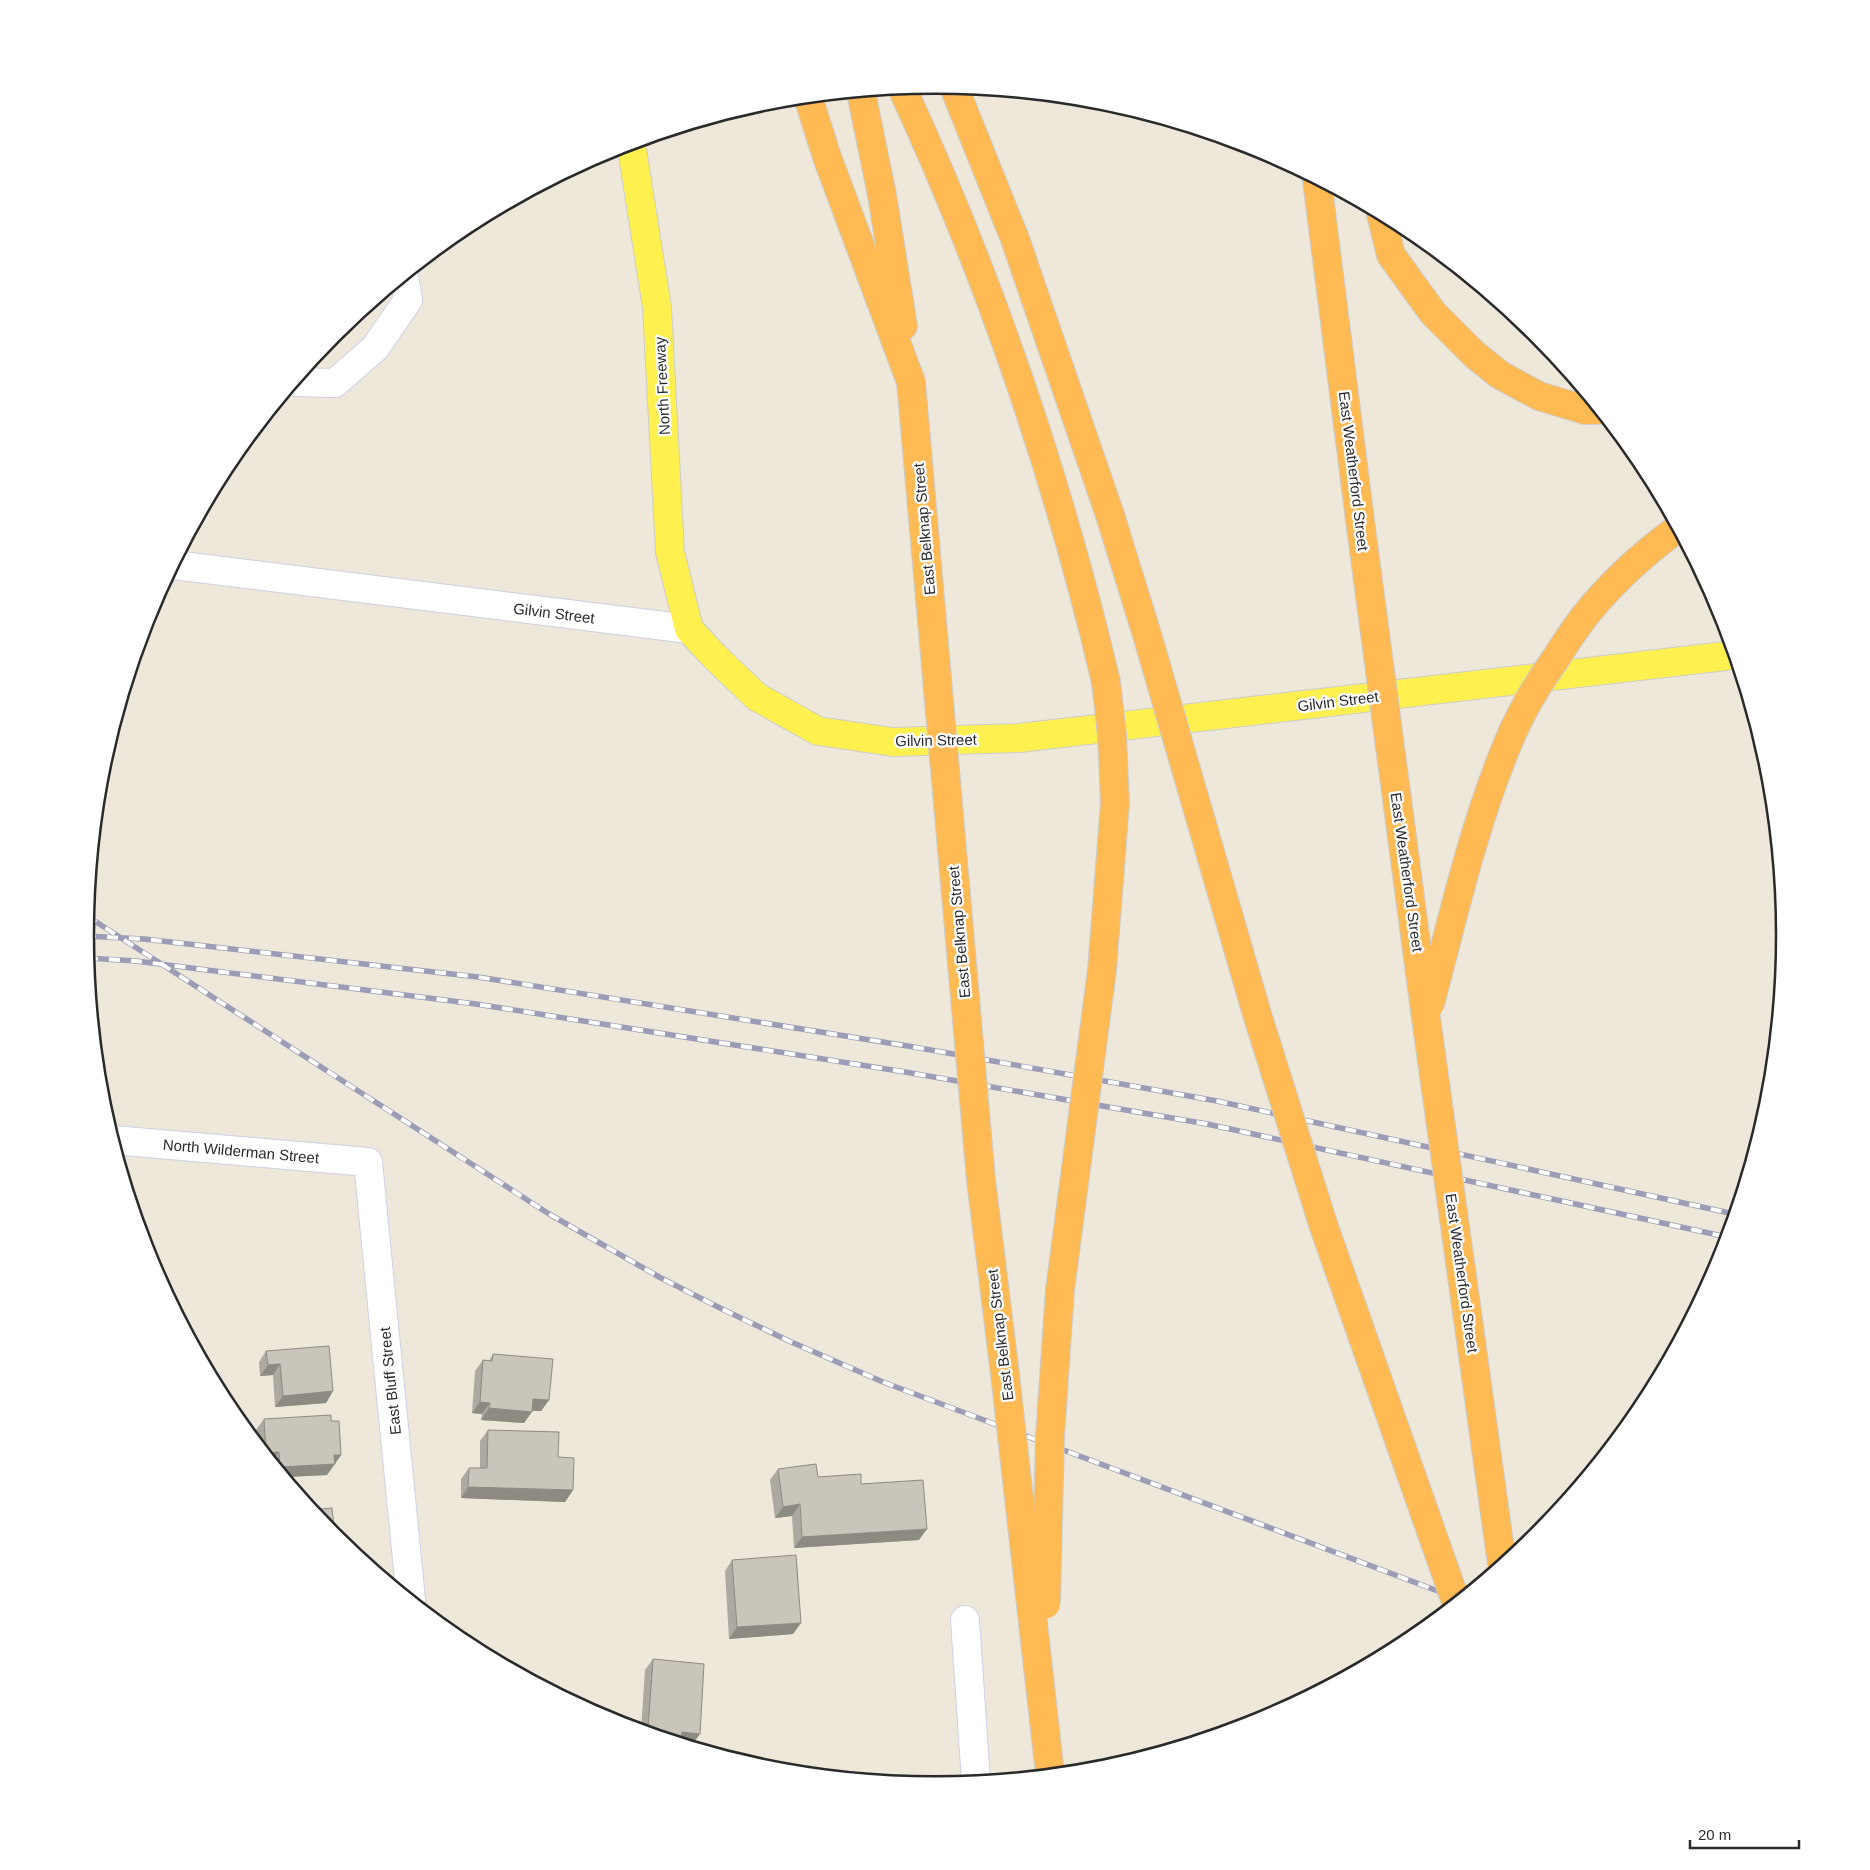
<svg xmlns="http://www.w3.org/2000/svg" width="1870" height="1870" viewBox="0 0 1870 1870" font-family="Helvetica,sans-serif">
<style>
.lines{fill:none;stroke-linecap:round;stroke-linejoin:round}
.minor-casing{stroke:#cfd0e4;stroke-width:30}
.major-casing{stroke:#ccc;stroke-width:30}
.highway-casing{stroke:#ccc;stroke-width:30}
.minor{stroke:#fff;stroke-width:28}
.major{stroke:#fef14f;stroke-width:28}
.highway{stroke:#ffba54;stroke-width:28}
.rail-casing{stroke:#9d9cb6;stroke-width:5.5}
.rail{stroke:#fff;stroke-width:4;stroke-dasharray:11;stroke-linecap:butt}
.highway-bridge-casing{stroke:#ccc;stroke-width:30;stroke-linecap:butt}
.highway-bridge{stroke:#ffba54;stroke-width:28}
.wall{fill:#ada9a0}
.shaded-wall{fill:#8d8a82}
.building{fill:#c9c5ba;stroke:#8d8a82}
.labels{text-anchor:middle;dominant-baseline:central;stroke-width:4.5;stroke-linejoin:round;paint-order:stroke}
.street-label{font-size:15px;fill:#2a2a2a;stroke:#fff}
.rim{fill:none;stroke:#2a2a2a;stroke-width:2.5}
</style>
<rect width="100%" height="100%" fill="#eee8da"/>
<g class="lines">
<defs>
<g id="minor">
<path d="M295,382L335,383L375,348L408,300L404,276"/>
<path d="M174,565L689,629"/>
<path d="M113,1140L368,1162L411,1600"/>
<path d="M965,1620L976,1781"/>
</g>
<path id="major" d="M631,143L657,307L670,552L689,629L714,656L757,697L818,731L893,742L1019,738L1734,655"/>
<g id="highway">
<path d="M954,87L1015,239L1110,515L1148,638"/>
<path d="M902,88C990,278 1058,478 1106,682"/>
<path d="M861,92L882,195L903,326"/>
<path d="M808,97L827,157L911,382"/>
<path d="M1317,180L1361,528"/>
<path d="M1381,214L1391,255L1433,313L1474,354L1500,375L1539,396L1585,410H1598"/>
</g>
</defs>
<use href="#minor" class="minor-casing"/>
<use href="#major" class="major-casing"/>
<use href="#highway" class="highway-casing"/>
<use href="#minor" class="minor"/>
<use href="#major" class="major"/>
<use href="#highway" class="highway"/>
<defs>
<g id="rail">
<path d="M87,916L549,1214L661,1278L722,1309L789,1341L883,1382L1459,1599"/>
<path d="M85,936L144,939L478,977L914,1047L1217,1101L1734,1214"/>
<path d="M87,958L136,961L476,1004L905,1072L1207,1124L1727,1237"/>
</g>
</defs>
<use href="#rail" class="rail-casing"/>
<use href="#rail" class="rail"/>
<defs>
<g id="highway-bridge">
<path d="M911,382L981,1180L1005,1374L1050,1774"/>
<path d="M1361,528L1426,1018L1502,1564"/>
<path d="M1148,638L1257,1014L1324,1227L1456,1602"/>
<path d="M1430,1004C1453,917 1473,827 1508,743C1520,713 1537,685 1556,658C1565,644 1574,630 1584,617C1610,584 1643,554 1677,529"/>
<path d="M1046,1604L1050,1436L1060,1290L1102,970L1115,803L1112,735L1106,682"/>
</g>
</defs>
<use href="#highway-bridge" class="highway-bridge-casing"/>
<use href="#highway-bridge" class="highway-bridge"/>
</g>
<g class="wall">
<path d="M266,1351L333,1391L326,1403L275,1407L273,1375L260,1376L259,1362Z"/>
<path d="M493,1354L549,1400L541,1411H532L524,1423L481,1420L482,1414L472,1413L475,1371L483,1360L489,1361Z"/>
<path d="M264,1419L331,1421L341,1455L327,1475L286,1477L257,1442L256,1430Z"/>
<path d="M488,1430L558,1457L573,1490L565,1502L461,1498V1479L469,1468H480V1441Z"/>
<path d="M778,1469L818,1477L861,1484L919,1540L794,1548L792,1516L775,1518L770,1480Z"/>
<path d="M732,1560L793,1634L729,1639L725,1571Z"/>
<path d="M653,1659L692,1745L641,1730L645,1670Z"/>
</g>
<g class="shaded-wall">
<path d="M280,1364L273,1375L260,1376L268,1365Z"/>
<path d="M333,1391L326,1403L275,1407L283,1396Z"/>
<path d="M533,1399L549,1400L541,1411L525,1410Z"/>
<path d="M480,1402L490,1403L482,1414L472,1413Z"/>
<path d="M489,1408L532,1412L524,1423L481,1420Z"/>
<path d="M279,1452L272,1461L266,1453Z"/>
<path d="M334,1455H341L327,1475L286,1477L279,1469L280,1467Z"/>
<path d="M468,1487L573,1490L565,1502L461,1498Z"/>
<path d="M800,1504L792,1516L775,1518L783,1507Z"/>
<path d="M927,1529L919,1540L794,1548L802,1537Z"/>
<path d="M801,1623L793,1634L729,1639L737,1627Z"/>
<path d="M648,1729L659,1730L656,1734L647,1732Z"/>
<path d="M682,1732L700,1734L692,1745L670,1739Z"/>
</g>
<g class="building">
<path d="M329,1346L333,1391L283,1396L280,1364L268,1365L266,1351Z"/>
<path d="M493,1354L553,1359L549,1400L533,1399L532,1412L489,1408L490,1403L480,1402L483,1360L492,1361Z"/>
<path d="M331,1415V1421H339L341,1455H334L335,1464L280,1467L279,1452L266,1453L264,1419Z"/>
<path d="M488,1430L559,1432L558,1457L574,1458L573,1490L468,1487L469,1468H487Z"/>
<path d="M816,1464L818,1477L861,1474V1484L923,1480L927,1529L802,1537L800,1504L783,1507L778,1469Z"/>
<path d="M332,1508L335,1537L312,1510Z"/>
<path d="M796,1555L801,1623L737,1627L732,1560Z"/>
<path d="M653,1659L704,1664L700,1734L682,1732L681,1740L670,1739L659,1735V1730L648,1729Z"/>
</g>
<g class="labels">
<g class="street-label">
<text transform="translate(662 386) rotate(-93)">North Freeway</text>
<text transform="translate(1354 471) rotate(83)">East Weatherford Street</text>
<text transform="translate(924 529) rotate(-95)">East Belknap Street</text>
<text transform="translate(554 613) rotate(7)">Gilvin Street</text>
<text transform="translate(1338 701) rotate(-7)">Gilvin Street</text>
<text transform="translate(936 740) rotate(-1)">Gilvin Street</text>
<text transform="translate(1407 872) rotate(82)">East Weatherford Street</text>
<text transform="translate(959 932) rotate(-95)">East Belknap Street</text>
<text transform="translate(241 1151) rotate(5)">North Wilderman Street</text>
<text transform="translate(1462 1273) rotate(82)">East Weatherford Street</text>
<text transform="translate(1000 1335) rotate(-97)">East Belknap Street</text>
<text transform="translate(390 1381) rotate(-96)">East Bluff Street</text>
</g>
</g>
<path d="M0 0H1870V1870H0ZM94 935a841 841 0 1 1 1682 0a841 841 0 1 1-1682 0Z" fill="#fff" fill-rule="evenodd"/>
<path class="rim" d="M94 935a841 841 0 1 1 1682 0a841 841 0 1 1-1682 0Z"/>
<path d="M1690 1840v8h109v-8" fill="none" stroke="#2a2a2a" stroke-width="2.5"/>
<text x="1698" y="1840" font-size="15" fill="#2a2a2a" stroke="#ffffff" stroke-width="4" paint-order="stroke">20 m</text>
</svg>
